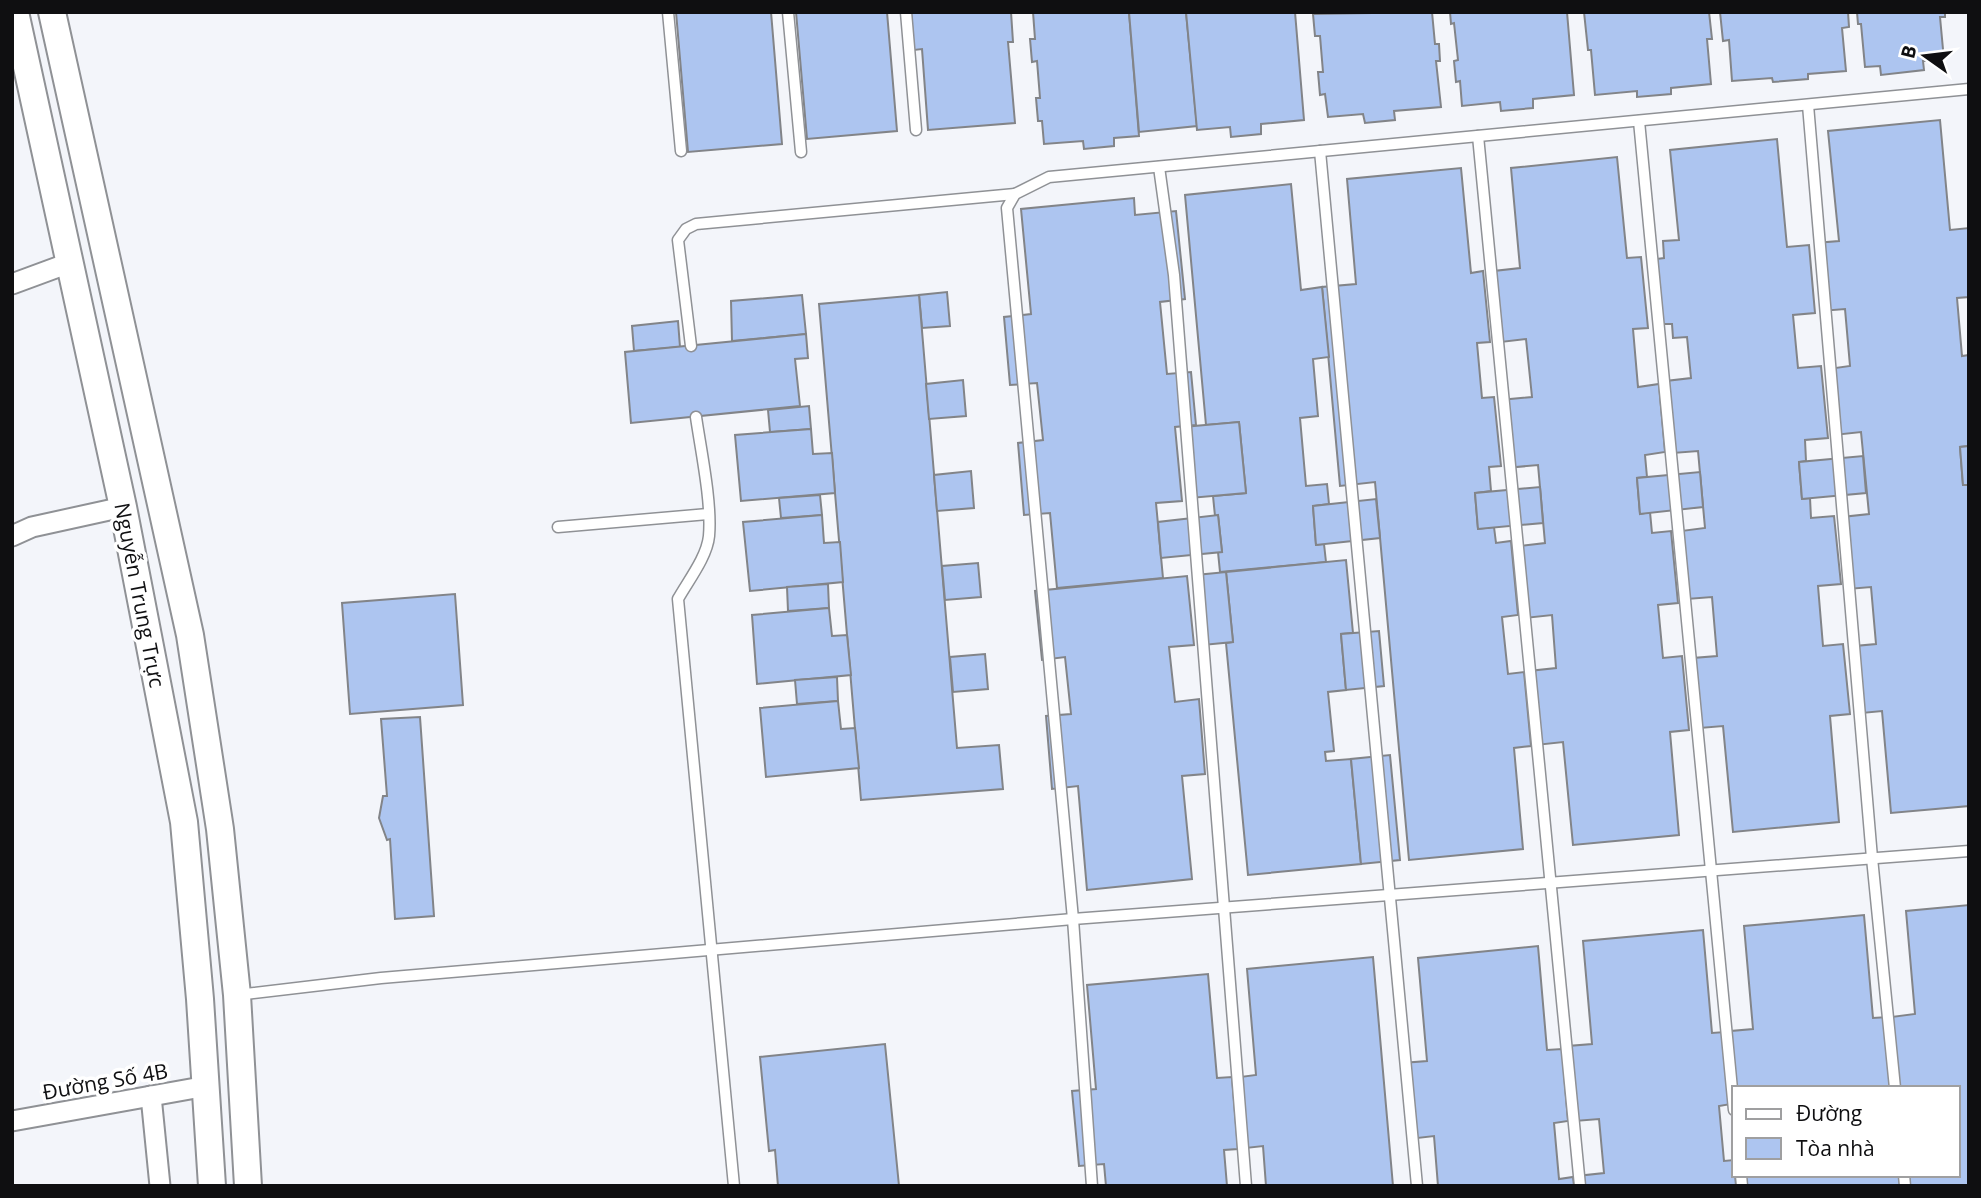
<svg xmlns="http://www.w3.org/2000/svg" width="1981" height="1198" viewBox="0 0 1981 1198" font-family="'Open Sans',sans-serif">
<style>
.building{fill:#adc5f0;stroke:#828488;stroke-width:2}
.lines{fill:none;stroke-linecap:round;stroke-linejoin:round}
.service-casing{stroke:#8f9195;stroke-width:13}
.minor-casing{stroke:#8f9195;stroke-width:23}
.secondary-casing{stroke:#8f9195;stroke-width:30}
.service{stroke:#fff;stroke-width:10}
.minor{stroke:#fff;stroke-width:19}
.secondary{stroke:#fff;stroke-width:26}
.labels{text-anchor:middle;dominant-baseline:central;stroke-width:7;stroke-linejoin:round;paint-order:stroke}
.street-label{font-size:21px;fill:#0f0f11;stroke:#fff}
</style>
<rect width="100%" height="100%" fill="#f3f5fa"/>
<g class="building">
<path d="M676,12H771L782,144L688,152Z"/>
<path d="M796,12H887L897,131L807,139Z"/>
<path d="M911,12H1011L1013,42H1008L1015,123L928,130L922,49L914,50Z"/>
<path d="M1033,12H1129L1139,136L1114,138V146L1084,149L1083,141L1044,144L1042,121H1038L1036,98H1040L1037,61L1032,62L1030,39H1035Z"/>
<path d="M1129,12H1186L1197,126L1139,132Z"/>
<path d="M1186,12H1295L1304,120L1261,124V134L1231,137L1230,127L1197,130Z"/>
<path d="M1432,12L1435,44H1439L1440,61H1436L1441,107L1394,111L1395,120L1365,123L1363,114L1328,117L1325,94L1320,95L1318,72H1323L1320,36H1315L1313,14Z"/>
<path d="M1450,12H1567L1574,95L1533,99V108L1501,111L1500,102L1462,106L1460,81L1456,82L1454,61L1458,60L1454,23L1451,24Z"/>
<path d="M1584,12H1709L1712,39H1707L1711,84L1671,88V94L1637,97V91L1595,95L1591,50H1588Z"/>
<path d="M1720,12H1848L1849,27L1842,28L1846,71L1808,74V79L1773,82L1772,78L1732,81L1729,40L1723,41Z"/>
<path d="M1857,12H1945V17H1940L1944,60L1923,61L1924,70L1881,75L1880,66L1865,67L1861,24H1858Z"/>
<path d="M1940,120L1950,230L1969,228V297L1957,298L1962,356L1969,355V446L1960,447L1963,485H1969V806L1891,813L1882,711L1862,713L1855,646L1876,644L1871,587L1848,589L1842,517L1869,514L1861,432L1834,435L1828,369L1850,366L1845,309L1821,311L1815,243L1839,241L1828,131Z"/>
<path d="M1777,139L1787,247L1809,245L1815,313L1793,315L1798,368L1821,366L1828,438L1805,440L1806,461L1799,462L1802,499L1810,498L1811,518L1834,516L1841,584L1818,586L1823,646L1843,644L1850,714L1830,716L1839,822L1733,832L1723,726L1700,728L1693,658L1717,656L1712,597L1687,599L1681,531L1705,528L1698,451L1673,453L1666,381L1691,378L1687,337L1673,338L1672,324H1662L1656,259L1664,258L1663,241L1679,240L1670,150Z"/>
<path d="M1617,157L1627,258L1641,257L1648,328L1633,329L1638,387L1659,384L1665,452L1645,455L1647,477L1637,478L1640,514L1650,512L1652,533L1671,531L1678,603L1658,605L1663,658L1682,656L1689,730L1670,732L1679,835L1573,845L1563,742L1536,745L1529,671L1556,668L1552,615L1525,618L1519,546L1545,543L1538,465L1506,468L1500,400L1532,397L1526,339L1501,342L1494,271L1520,268L1511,168Z"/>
<path d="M1461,168L1471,273L1483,271L1490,342L1477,343L1482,398L1494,397L1501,466L1489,467L1491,491L1475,493L1478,529L1494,527L1496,543L1511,541L1518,615L1502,617L1508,674L1524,672L1531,746L1514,748L1523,849L1409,860L1375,482L1340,486L1322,287L1356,284L1347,179Z"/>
<path d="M1291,184L1301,290L1322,287L1329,357L1313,359L1318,416L1300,418L1306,486L1327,484L1329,504L1313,506L1316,545L1324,544L1326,562L1220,572L1218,552H1222L1218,515L1215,516L1213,496L1246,493L1239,422L1206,425L1185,195Z"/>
<path d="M1134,198L1135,215L1176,211L1185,299L1160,302L1167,374L1191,372L1196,425L1175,427L1182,501L1156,503L1163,578L1057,588L1050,513L1024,515L1018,443L1043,440L1037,383L1010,385L1004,317L1031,314L1021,209Z"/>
<path d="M947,292L950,326L922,328L919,295Z"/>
<path d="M802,295L806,334L732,341L731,301Z"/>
<path d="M919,295L957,748L999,745L1003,789L861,800L819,304Z"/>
<path d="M678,321L680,347L634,351L632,326Z"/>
<path d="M806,334L808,358L795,359L800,406L631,423L625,352Z"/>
<path d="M963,380L966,416L929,419L926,384Z"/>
<path d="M809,406L811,429L770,432L768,410Z"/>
<path d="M1239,422L1246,493L1190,498L1183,427Z"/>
<path d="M811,429L813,454L832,453L835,493L741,501L735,435Z"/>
<path d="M1969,446V485H1963L1960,447Z"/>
<path d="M1863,456L1866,493L1802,499L1799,462Z"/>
<path d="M971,471L974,508L937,511L934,475Z"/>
<path d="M1700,472L1703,507L1640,514L1637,478Z"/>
<path d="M1540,487L1543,523L1478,529L1475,493Z"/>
<path d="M820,495L822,515L781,518L779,498Z"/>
<path d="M1376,499L1380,538L1316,545L1313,506Z"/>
<path d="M822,515L824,543L840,542L843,582L750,591L743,522Z"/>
<path d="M1218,515L1222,552L1161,558L1158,522Z"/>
<path d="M1346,560L1353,633L1341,634L1346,690L1328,692L1334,751L1325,752L1326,761L1351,759L1361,864L1248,875L1226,643L1233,642L1226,572Z"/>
<path d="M978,563L981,597L945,600L942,566Z"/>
<path d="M1226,572L1233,642L1203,645L1196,575Z"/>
<path d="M1187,576L1194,645L1169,647L1175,702L1199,699L1205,774L1182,776L1192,879L1087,890L1078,786L1052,789L1046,716L1071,714L1065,657L1042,660L1035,591Z"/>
<path d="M828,584L829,608L788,611L787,587Z"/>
<path d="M455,594L463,705L350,714L342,603Z"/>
<path d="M829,608L832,636L847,635L851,675L757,684L752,615Z"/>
<path d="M1379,631L1384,686L1346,690L1341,634Z"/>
<path d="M985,654L988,689L953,692L950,657Z"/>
<path d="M837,677L838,701L797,704L795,680Z"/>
<path d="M838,701L841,729L855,728L859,768L766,777L760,708Z"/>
<path d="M420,717L434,916L395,919L390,839L387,840L379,818L383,796H387L381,719Z"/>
<path d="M1390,755L1400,860L1361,864L1351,759Z"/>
<path d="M1969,905V1186H1904L1903,1175H1958V1088H1897L1891,1017L1915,1014L1906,911Z"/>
<path d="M1864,915L1873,1018L1888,1017L1894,1088H1736L1731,1031L1753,1029L1744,926Z"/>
<path d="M1703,930L1712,1033L1725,1032L1731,1104L1719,1106L1724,1161L1734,1160L1736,1186H1578L1577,1176L1604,1173L1599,1119L1575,1121L1568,1046L1592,1044L1583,941Z"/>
<path d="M1538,946L1547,1050L1562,1049L1568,1121L1554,1123L1559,1179L1573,1177L1574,1186H1438L1434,1136L1409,1139L1402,1063L1427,1061L1418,958Z"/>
<path d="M1373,957L1393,1186H1266L1263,1146L1246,1148L1240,1077L1256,1075L1247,969Z"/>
<path d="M1208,974L1217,1078L1232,1077L1238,1149L1224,1150L1227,1186H1106L1104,1164L1079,1166L1072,1091L1096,1089L1087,985Z"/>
<path d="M885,1044L899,1186H778L775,1150L769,1151L760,1057Z"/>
<path d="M1745,1175H1902L1903,1186H1746Z"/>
</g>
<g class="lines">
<defs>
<g id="service">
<path d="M668,12L681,151"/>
<path d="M788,12L801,152"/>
<path d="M906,12L916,130"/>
<path d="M1808,105L1872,858L1895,1088"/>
<path d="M1639,121L1734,1110"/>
<path d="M1478,136L1580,1186"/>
<path d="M1320,151L1417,1186"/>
<path d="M1159,167L1174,275L1246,1186"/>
<path d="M691,346L678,240L686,229L696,224L1015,194"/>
<path d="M696,417C701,451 712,503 709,536C707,557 688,581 678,599L734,1186"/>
<path d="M558,527L708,514"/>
<path d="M237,995L381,978L1073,919L1969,851"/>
<path d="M1741,1175L1742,1186"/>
<path d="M1904,1175L1905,1186"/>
<path d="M1092,1186L1073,919L1007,208L1015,194L1049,177L1969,89"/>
</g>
<g id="minor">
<path d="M12,284L69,263"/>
<path d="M12,536L32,527L123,507"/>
<path d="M151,1096L160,1186"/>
<path d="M12,1121L207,1086"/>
</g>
<g id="secondary">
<path d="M15,12L123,507L184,822L200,999L212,1186"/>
<path d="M52,12L190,635L220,829L237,995L248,1186"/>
</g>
</defs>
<use href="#service" class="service-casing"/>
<use href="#minor" class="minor-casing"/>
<use href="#secondary" class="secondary-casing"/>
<use href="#service" class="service"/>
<use href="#minor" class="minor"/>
<use href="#secondary" class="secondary"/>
</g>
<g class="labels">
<g class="street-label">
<text transform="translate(140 595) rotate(79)">Nguyễn Trung Trực</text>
<text transform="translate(105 1081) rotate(-10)">Đường Số 4B</text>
</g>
</g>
<rect width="1981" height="1198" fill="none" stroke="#0f0f11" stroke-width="28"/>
<rect x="1732" y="1086" width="228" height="91" fill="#ffffff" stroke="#9f9fa0" stroke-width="2"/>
<rect x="1746" y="1109" width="35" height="10" fill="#ffffff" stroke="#9f9fa0" stroke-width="2"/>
<text x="1796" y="1121" font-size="21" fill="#0f0f11">Đường</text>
<rect x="1746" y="1138" width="35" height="21" fill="#adc5f0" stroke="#9f9fa0" stroke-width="2"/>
<text x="1796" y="1156" font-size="21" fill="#0f0f11">Tòa nhà</text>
<g transform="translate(1925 56) rotate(284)" stroke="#ffffff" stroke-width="5" paint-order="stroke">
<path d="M0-5L12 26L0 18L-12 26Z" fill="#0f0f11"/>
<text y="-10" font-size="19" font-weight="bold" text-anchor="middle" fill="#0f0f11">B</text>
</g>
</svg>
